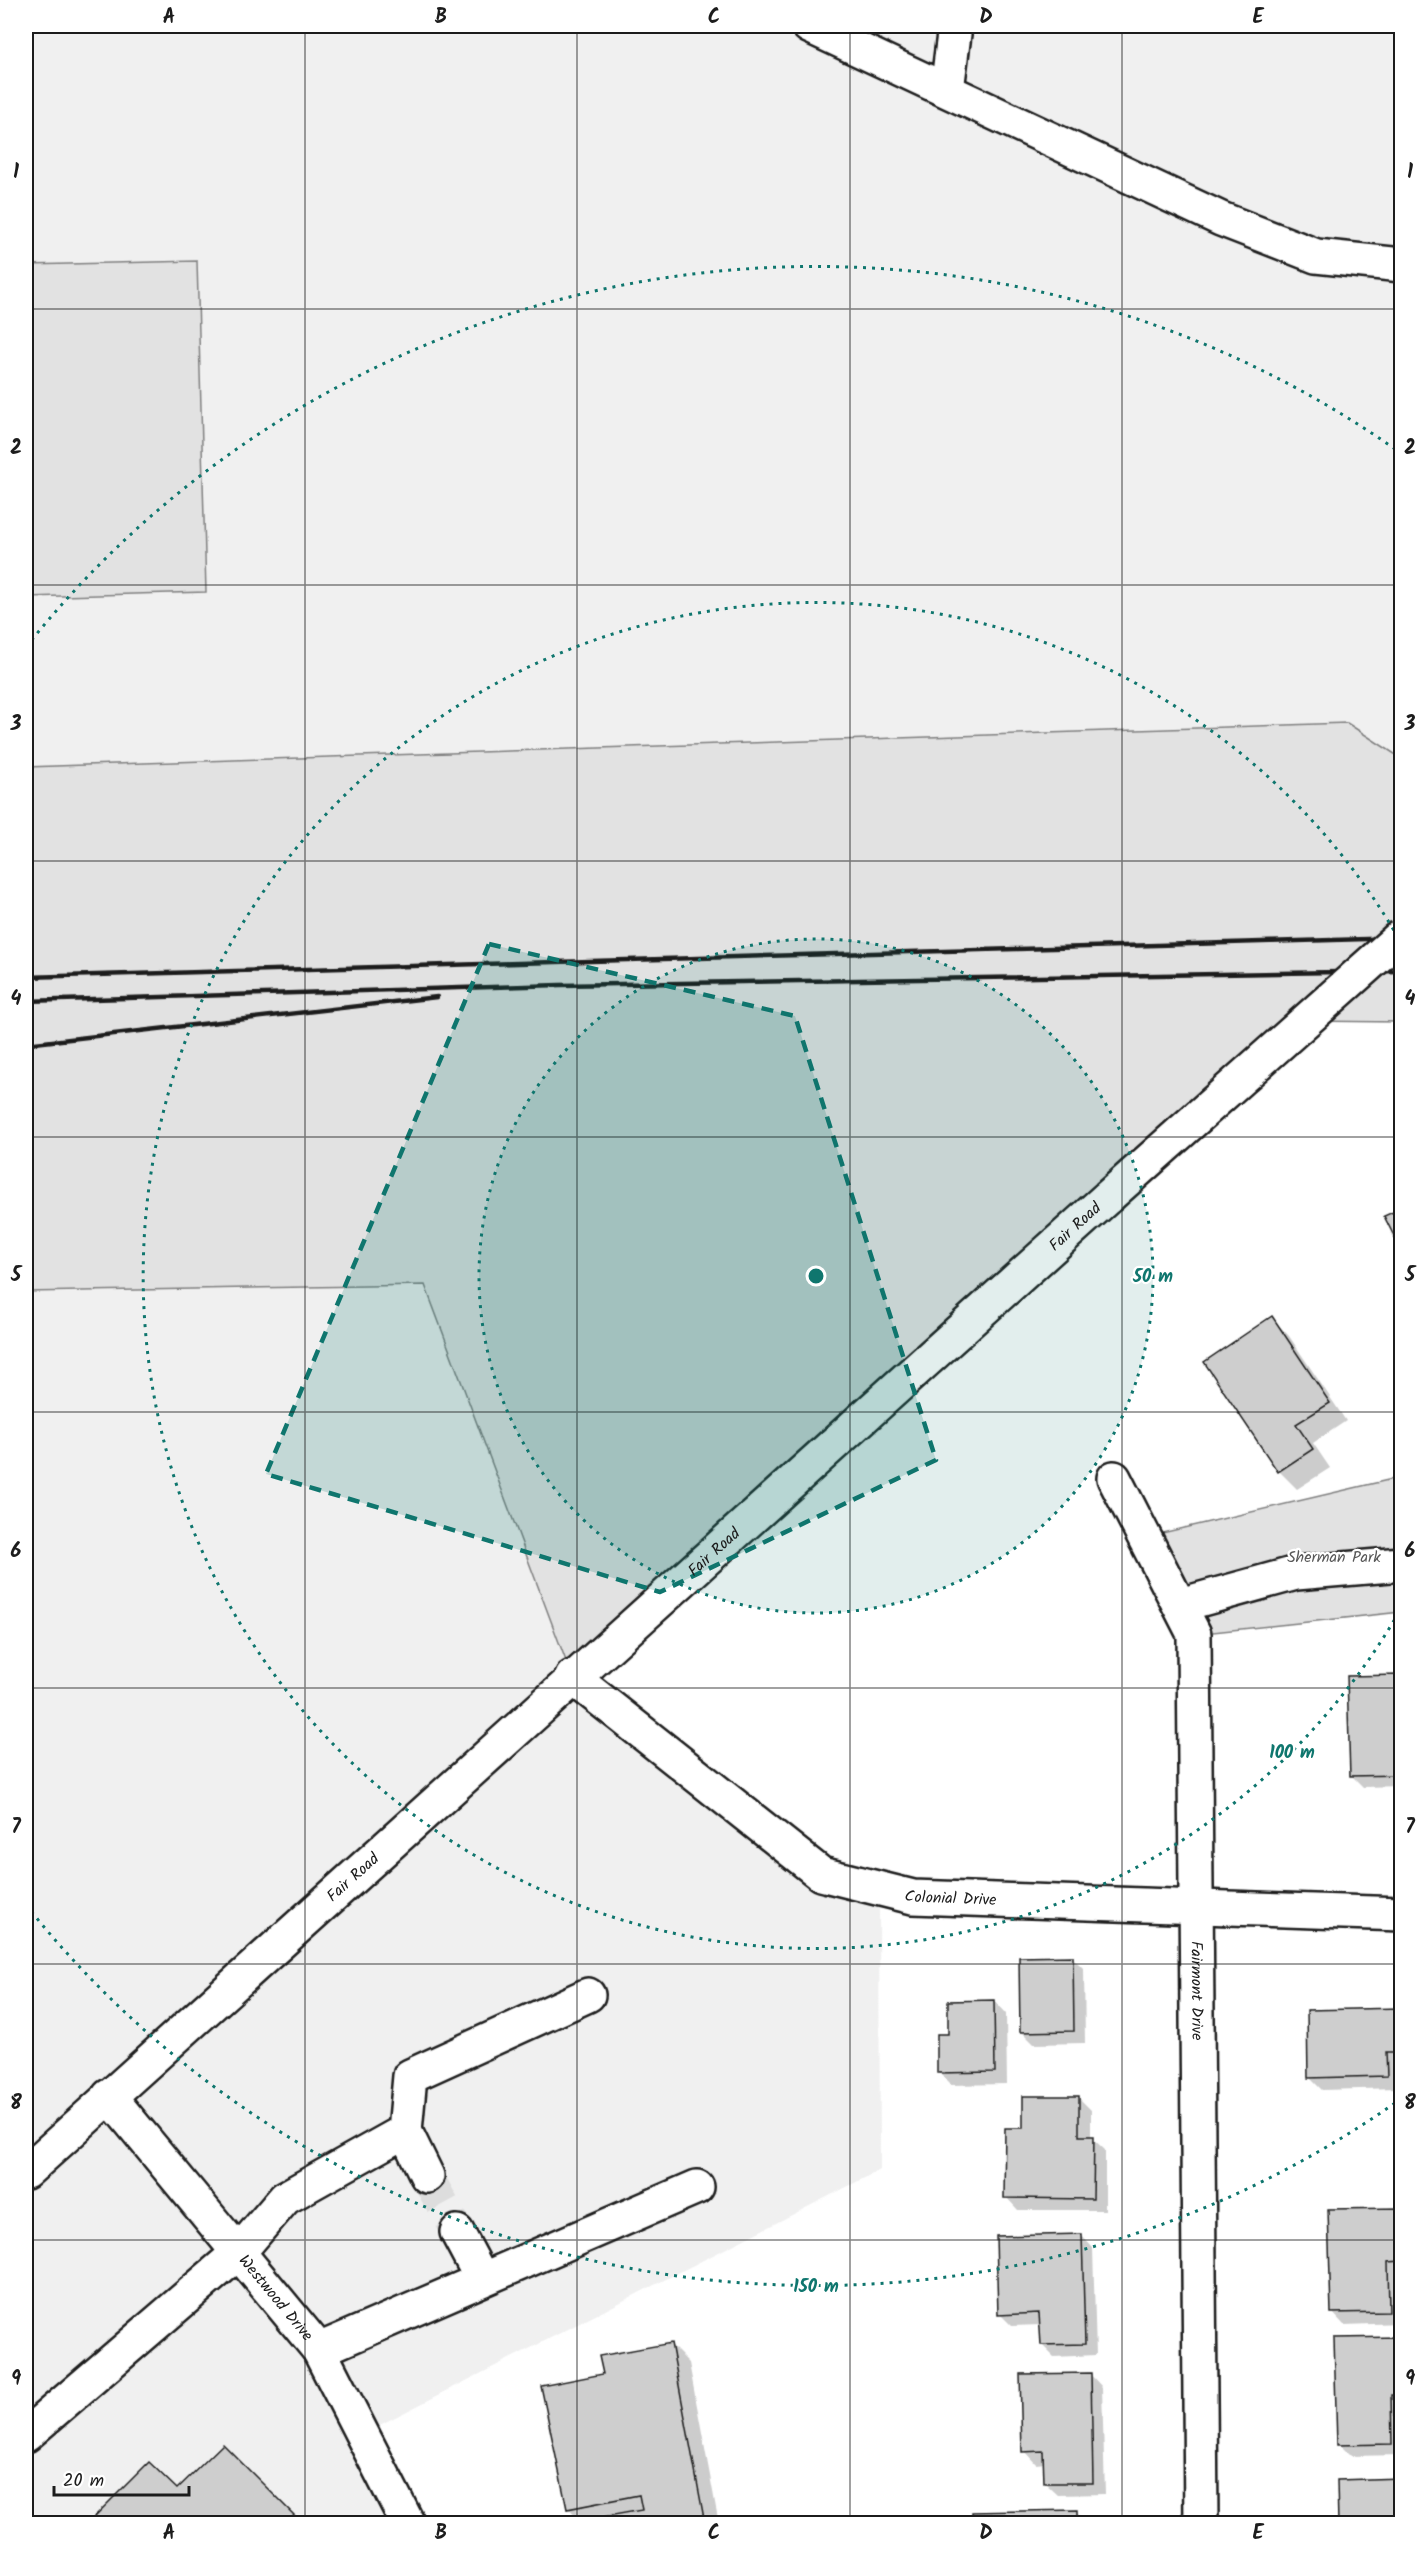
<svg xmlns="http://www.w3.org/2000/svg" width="1427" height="2549" viewBox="0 0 1427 2549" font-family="Kalam,sans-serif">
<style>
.built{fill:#f0f0f0}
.green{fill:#e2e2e2;stroke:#7f7f7f;stroke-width:1.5}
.shadow{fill:#0003}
.building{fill:#cecece;stroke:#1c1c1c;stroke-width:1.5}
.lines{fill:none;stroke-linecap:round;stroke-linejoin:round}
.minor-tunnel{stroke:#ddd;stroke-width:33;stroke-dasharray:33 16;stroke-linecap:butt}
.minor-casing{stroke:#1c1c1c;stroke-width:38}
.major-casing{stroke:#1c1c1c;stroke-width:38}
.minor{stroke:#fff;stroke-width:33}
.major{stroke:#fff;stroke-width:33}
.rail{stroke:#1c1c1c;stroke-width:4.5}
.major-bridge-casing{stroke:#1c1c1c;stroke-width:38;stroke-linecap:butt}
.major-bridge{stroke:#fff;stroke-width:33}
.marked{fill:#0f766e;fill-opacity:0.2;stroke:#0f766e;stroke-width:4.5;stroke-dasharray:12 8;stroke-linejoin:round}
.grid{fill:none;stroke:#1c1c1c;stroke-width:1.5;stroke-opacity:0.55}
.ring{fill:none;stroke:#0f766e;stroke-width:3;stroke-dasharray:3 6}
.labels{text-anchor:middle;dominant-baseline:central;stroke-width:4.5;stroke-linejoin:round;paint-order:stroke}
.street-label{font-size:16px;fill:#1c1c1c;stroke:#fff}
.park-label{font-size:16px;fill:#575757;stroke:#fff}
.centre{fill:#0f766e;stroke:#fff;stroke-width:3}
.ring-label{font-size:18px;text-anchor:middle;font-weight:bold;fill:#0f766e;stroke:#fff;stroke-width:4.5;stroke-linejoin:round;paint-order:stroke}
.neatline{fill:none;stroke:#1c1c1c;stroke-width:2}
.grid-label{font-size:20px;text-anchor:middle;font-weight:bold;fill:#1c1c1c}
</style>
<rect width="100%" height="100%" fill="#fff"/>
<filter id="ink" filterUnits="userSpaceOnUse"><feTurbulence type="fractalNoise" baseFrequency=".0167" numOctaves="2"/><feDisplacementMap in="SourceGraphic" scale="12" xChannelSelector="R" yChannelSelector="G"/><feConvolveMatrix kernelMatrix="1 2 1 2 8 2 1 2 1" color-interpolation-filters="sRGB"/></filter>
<g filter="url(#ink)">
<g class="built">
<path d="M26,26H1401V758L1347,723L26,767Z"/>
<path d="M425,1285L572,1677L821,1874L879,1889L880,2170L362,2434L408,2523H26V1292Z"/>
</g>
<g class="green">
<path d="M197,261L206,592L26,597V265Z"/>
<path d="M1347,723L1401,758V1022L1305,1021L572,1677L425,1285L26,1292V767Z"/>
<path d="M1401,1477V1612L1194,1634L1145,1537Z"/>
</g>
<g class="shadow">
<path d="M1272,1318L1289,1336L1346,1421L1313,1443L1330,1468L1297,1489L1279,1471L1206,1362Z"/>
<path d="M1402,1677V1786L1363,1787L1351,1775Z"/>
<path d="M1072,1957L1084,1969L1085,2043L1034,2044L1021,2031Z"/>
<path d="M994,2001L1006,2014L1007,2084L951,2085L939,2073L949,2036Z"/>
<path d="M1402,2009V2064H1398V2088L1322,2090L1310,2078Z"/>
<path d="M1079,2098L1091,2110V2137L1105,2150V2210H1018L1006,2197L1024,2129Z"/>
<path d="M1402,2209L1401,2323L1344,2325L1332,2312Z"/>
<path d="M1081,2235L1093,2248L1096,2355L1054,2357L1042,2345L1041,2325L1012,2326L1000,2314Z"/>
<path d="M1402,2339V2455L1351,2456L1339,2444Z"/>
<path d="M671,2345L689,2363L719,2524H582L568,2508L604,2376Z"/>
<path d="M1090,2374L1102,2387L1105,2494L1058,2495L1045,2483V2463L1036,2464L1024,2451Z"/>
<path d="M223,2446L300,2524H89L177,2492Z"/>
<path d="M1076,2512L1088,2524H973Z"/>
</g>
<g class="building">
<path d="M1402,1208V1252L1384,1216Z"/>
<path d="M1272,1316L1330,1403L1296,1424L1313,1449L1278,1472L1204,1362Z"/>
<path d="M1402,1675V1775L1350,1776L1347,1676Z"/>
<path d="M1073,1956L1074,2031L1020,2032L1019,1957Z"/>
<path d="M994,2000L995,2072L937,2073V2034H948V2001Z"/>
<path d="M1402,2008V2052H1386L1387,2076L1308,2078L1307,2010Z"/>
<path d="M1023,2096H1079V2136H1094L1093,2199L1004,2198L1005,2128H1023Z"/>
<path d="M1402,2208V2261L1388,2262L1389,2312L1331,2313L1328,2209Z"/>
<path d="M1082,2234L1085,2344L1041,2345L1039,2313L998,2315L996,2236Z"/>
<path d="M1402,2337V2395H1391L1392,2444L1337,2445L1334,2338Z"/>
<path d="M671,2343L705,2524H581L580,2521L642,2510L639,2495L567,2509L541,2386L603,2374L599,2356Z"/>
<path d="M1091,2373L1093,2483H1044L1043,2451L1022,2452L1020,2374Z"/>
<path d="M223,2444L296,2517L289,2524H87L149,2462L177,2489Z"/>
<path d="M1402,2478V2524H1338L1337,2480Z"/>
<path d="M1077,2510V2524H972V2512Z"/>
</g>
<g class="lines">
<path class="minor-tunnel" d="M427,2176L457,2232"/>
<defs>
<g id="minor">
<path d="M809,26L1221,219L1316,256L1402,265"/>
<path d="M947,90L955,26"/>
<path id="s1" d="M1114,1478L1194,1634L1201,2524"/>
<path d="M1180,1605L1296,1573L1402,1564"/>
<path id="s2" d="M572,1677L821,1874L913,1897L1402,1914"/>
<path id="s3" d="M109,2096L319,2350L408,2524"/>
<path d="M405,2131L410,2076L588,1995"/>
<path d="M457,2232L482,2279"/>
<path d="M319,2350L697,2187"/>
<path d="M26,2435L238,2253L285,2198L405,2131L427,2176"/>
</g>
<g id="major">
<path id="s4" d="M26,2172L1108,1197"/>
</g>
</defs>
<use href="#minor" class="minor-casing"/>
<use href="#major" class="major-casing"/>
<use href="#minor" class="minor"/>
<use href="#major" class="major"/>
<g class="rail">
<path d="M26,977L1402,938"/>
<path d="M26,1001L560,985L1402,971"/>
<path d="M26,1044L437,997"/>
</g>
<defs>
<path id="major-bridge" d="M1108,1197L1402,935"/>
</defs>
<use href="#major-bridge" class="major-bridge-casing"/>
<use href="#major-bridge" class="major-bridge"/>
</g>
</g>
<path class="marked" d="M489,944L795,1016L936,1460L660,1592L266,1474Z"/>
<path class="grid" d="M305,26V2524M577,26V2524M850,26V2524M1122,26V2524M26,309H1402M26,585H1402M26,861H1402M26,1137H1402M26,1412H1402M26,1688H1402M26,1964H1402M26,2240H1402"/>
<circle cx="816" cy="1276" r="337" fill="#0f766e" fill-opacity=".12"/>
<g class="ring">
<circle cx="816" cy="1276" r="337"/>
<path d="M1399 1612A673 673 0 1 1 1399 939"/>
<path d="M1395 2103A1010 1010 0 0 1 26 1905M26 647A1010 1010 0 0 1 1395 449"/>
</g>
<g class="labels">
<g class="street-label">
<text stroke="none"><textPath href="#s4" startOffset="1412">Fair Road</textPath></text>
<text stroke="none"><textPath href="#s4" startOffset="926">Fair Road</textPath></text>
<text stroke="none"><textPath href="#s4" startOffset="440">Fair Road</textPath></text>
<text stroke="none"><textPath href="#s2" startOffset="450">Colonial Drive</textPath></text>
<text stroke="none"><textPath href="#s1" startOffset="532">Fairmont Drive</textPath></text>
<text stroke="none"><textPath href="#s3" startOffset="262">Westwood Drive</textPath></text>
</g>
<g class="park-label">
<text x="1334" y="1557">Sherman Park</text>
</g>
</g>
<circle cx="816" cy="1276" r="9" class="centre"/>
<g class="ring-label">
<text x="1153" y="1282">50 m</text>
<text x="1292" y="1758">100 m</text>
<text x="816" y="2292">150 m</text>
</g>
<rect width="1427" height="2549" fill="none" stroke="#fff" stroke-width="66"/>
<path d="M54 2486v9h135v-9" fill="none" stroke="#1c1c1c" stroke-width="3"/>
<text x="63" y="2486" font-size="18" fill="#1c1c1c" stroke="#ffffff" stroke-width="4.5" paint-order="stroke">20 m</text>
<rect x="33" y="33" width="1361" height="2483" class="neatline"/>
<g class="grid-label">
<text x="169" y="23">A</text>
<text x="441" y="23">B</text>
<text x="714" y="23">C</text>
<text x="986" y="23">D</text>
<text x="1258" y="23">E</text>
<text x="16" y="178">1</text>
<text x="1410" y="178">1</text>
<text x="16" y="454">2</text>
<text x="1410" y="454">2</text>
<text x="16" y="730">3</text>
<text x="1410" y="730">3</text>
<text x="16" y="1005">4</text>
<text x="1410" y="1005">4</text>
<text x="16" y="1281">5</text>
<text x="1410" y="1281">5</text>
<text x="16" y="1557">6</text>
<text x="1410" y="1557">6</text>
<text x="16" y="1833">7</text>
<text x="1410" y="1833">7</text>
<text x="16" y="2109">8</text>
<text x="1410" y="2109">8</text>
<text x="16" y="2385">9</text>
<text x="1410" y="2385">9</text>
<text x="169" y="2539">A</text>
<text x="441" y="2539">B</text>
<text x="714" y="2539">C</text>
<text x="986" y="2539">D</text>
<text x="1258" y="2539">E</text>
</g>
</svg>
